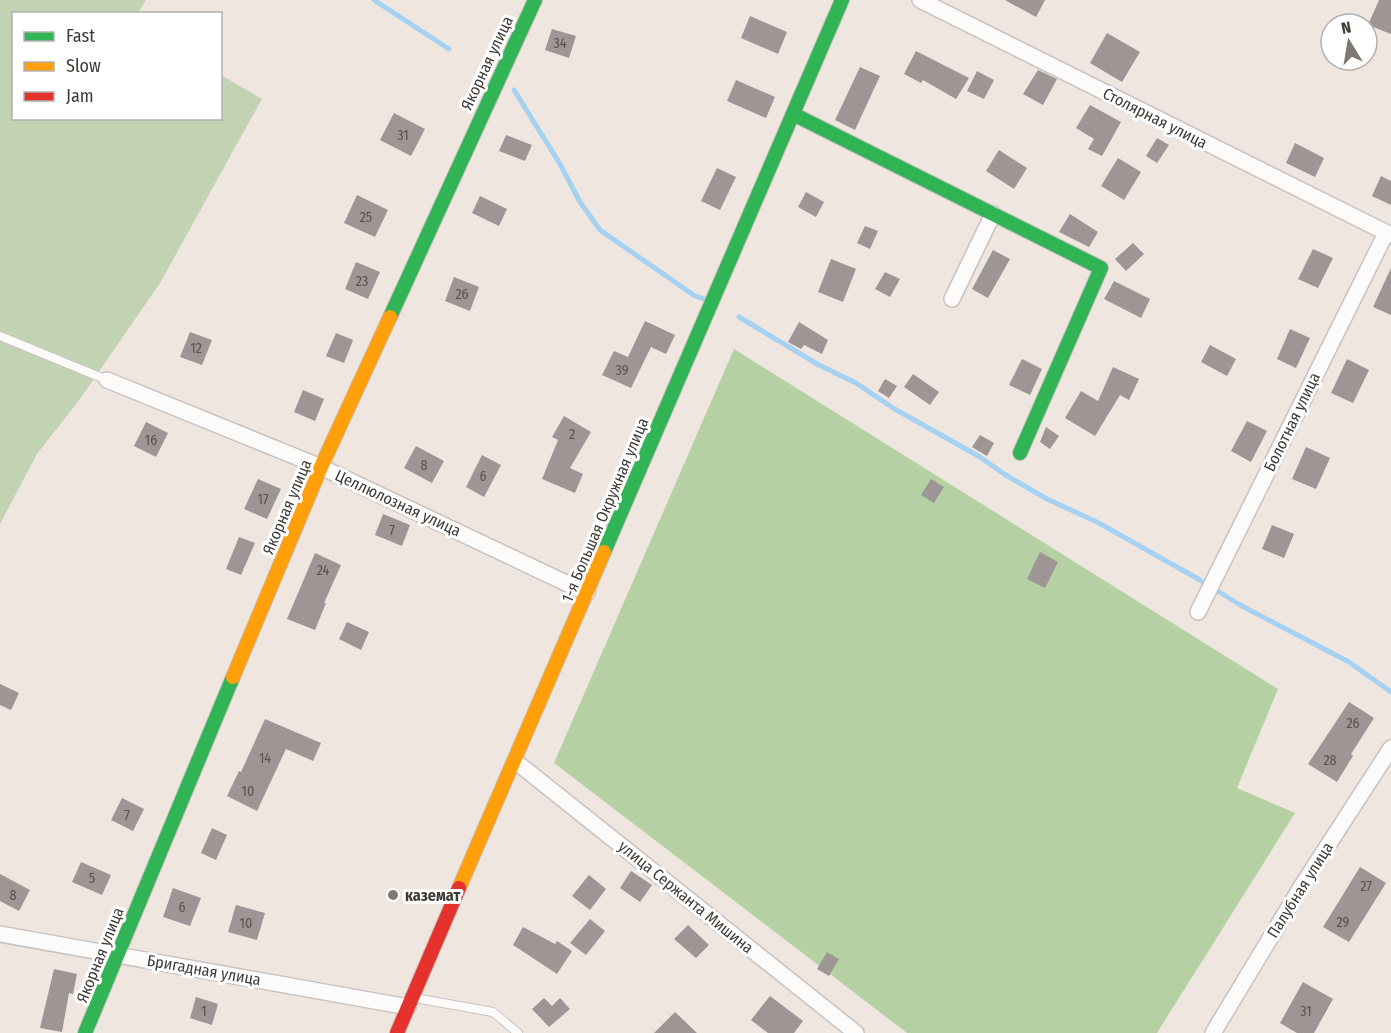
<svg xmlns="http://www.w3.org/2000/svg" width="1391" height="1033" viewBox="0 0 1391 1033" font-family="'Fira Sans Condensed',sans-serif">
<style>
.green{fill:#c2d3b3}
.forest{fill:#b5d1a3}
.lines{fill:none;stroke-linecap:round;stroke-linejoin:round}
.stream{stroke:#a5d1f2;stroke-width:5}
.building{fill:#9e9695}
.lane-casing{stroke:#cac2be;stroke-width:10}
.street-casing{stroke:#cac2be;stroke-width:18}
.fast-casing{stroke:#cac2be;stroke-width:16}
.slow-casing{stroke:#cac2be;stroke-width:16}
.jam-casing{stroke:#cac2be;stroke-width:16}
.lane{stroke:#fdfbfa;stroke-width:8}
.street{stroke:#fdfbfa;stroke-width:15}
.fast{stroke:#30b455;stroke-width:14}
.slow{stroke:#ff9f0a;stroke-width:14}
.jam{stroke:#e5322d;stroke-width:14}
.poi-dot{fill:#7e7772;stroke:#fff;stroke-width:2}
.labels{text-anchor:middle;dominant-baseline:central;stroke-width:6;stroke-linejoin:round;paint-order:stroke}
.number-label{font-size:14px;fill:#58524e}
.street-label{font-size:16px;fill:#413b36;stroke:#fff}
.poi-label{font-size:16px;font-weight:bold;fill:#413b36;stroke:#fff;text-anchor:start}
</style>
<rect width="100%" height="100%" fill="#f0e6e0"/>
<path class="green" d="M0,0H146L138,13L14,14V118H220L221,75L262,99L160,283L80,399L37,454L0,524Z"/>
<path class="forest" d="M734,349L1278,689L1237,788L1295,813L1157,1033H907L554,763Z"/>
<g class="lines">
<g class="stream">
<path d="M374,0L449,49"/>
<path d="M514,90L560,164L580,202L600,230L695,296L704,299"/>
<path d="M739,317L819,365L856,383L893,408L980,457L1004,474L1047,499L1097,522L1200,580L1240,605L1349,662L1391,692"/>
</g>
</g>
<g class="building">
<path d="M1005,0H1045L1036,17Z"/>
<path d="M1379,0H1391V34L1368,25Z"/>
<path d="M750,16L787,32L778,54L741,38Z"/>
<path d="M552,29L576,36L569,58L545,50Z"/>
<path d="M1107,33L1140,52L1122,82L1090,63Z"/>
<path d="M916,51L969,78L956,99L923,80L921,83L904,74Z"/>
<path d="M860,67L880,76L855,130L835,120Z"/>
<path d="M1038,70L1057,79L1043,105L1023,94Z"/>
<path d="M977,71L994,80L984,99L967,91Z"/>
<path d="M736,80L775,97L766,118L727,101Z"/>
<path d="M1090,105L1121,122L1102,156L1088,149L1094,139L1076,128Z"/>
<path d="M394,113L425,129L411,156L380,140Z"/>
<path d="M506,135L532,145L525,161L499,151Z"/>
<path d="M1157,138L1169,145L1157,163L1146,156Z"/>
<path d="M1295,143L1324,158L1315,177L1286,163Z"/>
<path d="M999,150L1027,168L1014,189L986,171Z"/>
<path d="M1118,158L1141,172L1124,200L1101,186Z"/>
<path d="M717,168L736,177L720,210L701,201Z"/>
<path d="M1381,176L1391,181V205L1372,196Z"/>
<path d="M806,192L824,202L816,217L798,207Z"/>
<path d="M357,195L388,210L375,237L344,223Z"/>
<path d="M480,196L507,209L499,226L472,213Z"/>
<path d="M1070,214L1098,232L1089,247L1059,232Z"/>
<path d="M865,226L878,231L870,249L857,243Z"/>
<path d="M1133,243L1144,254L1126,271L1115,259Z"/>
<path d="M1313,249L1333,258L1318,288L1298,279Z"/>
<path d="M993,250L1010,259L988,298L972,289Z"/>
<path d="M831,259L856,269L843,302L818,292Z"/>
<path d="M356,262L380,272L368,299L345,289Z"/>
<path d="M1391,268V315L1373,307Z"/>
<path d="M885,272L900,279L890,297L875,289Z"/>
<path d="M454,277L479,287L470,311L445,301Z"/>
<path d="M1114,281L1150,299L1141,318L1104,299Z"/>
<path d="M645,321L675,335L666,354L651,347L631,388L602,375L614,351L628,357Z"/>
<path d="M799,322L828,340L822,354L804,345L801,349L788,342Z"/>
<path d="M1290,329L1310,338L1296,368L1277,359Z"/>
<path d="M190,332L212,340L202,365L180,357Z"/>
<path d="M336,333L353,340L344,363L326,356Z"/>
<path d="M1210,345L1236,359L1227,376L1201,362Z"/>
<path d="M1022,359L1042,369L1030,395L1009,385Z"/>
<path d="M1347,359L1369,370L1353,403L1331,393Z"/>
<path d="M1113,367L1139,379L1129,400L1120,395L1095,436L1065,418L1081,391L1098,401Z"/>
<path d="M913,374L939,392L930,405L904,387Z"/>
<path d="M885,379L897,386L889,398L878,391Z"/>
<path d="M303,390L324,399L315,421L294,412Z"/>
<path d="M564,416L591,432L570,468L583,474L575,493L542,479L558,440L552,437Z"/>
<path d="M1247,421L1267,431L1251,462L1231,451Z"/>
<path d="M146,422L168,433L156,457L134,446Z"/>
<path d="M1046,427L1059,436L1050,449L1040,442Z"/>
<path d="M980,435L994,443L987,456L972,447Z"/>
<path d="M416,446L444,461L432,483L404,468Z"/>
<path d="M1306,447L1330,458L1316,489L1292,479Z"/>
<path d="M482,455L501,465L484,497L466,487Z"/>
<path d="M258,479L281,489L267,519L244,509Z"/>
<path d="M931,479L944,487L934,503L921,495Z"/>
<path d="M383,514L410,525L402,546L375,535Z"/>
<path d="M1272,525L1294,534L1284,558L1262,549Z"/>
<path d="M239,537L255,543L241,575L226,569Z"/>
<path d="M1040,552L1058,562L1045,588L1027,579Z"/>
<path d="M315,553L341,565L324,603H326L315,630L287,619Z"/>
<path d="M347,622L369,632L361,650L339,639Z"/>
<path d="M0,684L19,693L11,710L0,705Z"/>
<path d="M1349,702L1374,718L1351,754L1353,756L1337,782L1308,764Z"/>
<path d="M265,719L321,743L313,761L286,749L257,811L227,796L239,771L241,772Z"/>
<path d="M122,798L144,809L133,831L111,820Z"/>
<path d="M212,828L227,835L216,860L201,853Z"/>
<path d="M81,862L111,875L102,895L72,882Z"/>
<path d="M1360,867L1386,883L1349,942L1323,927Z"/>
<path d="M631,871L652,885L640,902L620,888Z"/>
<path d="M0,874L30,890L19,911L0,901Z"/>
<path d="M589,875L606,889L590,910L572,896Z"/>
<path d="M173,888L201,898L190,926L163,917Z"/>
<path d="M236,905L265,913L257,940L228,932Z"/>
<path d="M590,919L605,931L586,955L570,943Z"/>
<path d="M688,925L709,945L696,958L674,939Z"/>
<path d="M523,927L555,944L557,941L572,951L557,974L513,945Z"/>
<path d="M827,952L839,959L829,976L817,969Z"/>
<path d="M54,969L77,974L73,994L69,993L62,1032L40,1028Z"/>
<path d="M1303,982L1333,999L1314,1033H1297L1280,1023Z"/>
<path d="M770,996L803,1021L794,1033H768L751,1020Z"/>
<path d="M196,997L218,1004L212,1025L190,1018Z"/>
<path d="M544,998L552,1006L560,998L570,1009L549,1027L532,1009Z"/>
<path d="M675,1012L697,1033H654Z"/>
</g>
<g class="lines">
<defs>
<g id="lane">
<path d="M0,336L107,380"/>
<path d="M415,998L493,1012L518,1033"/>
</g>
<g id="street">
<path d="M920,0L1391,235"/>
<path d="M952,299L993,214"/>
<path d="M107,380L321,467L587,593"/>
<path d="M1198,612L1386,233"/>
<path d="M515,761L856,1033"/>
<path d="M0,934L408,1007"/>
<path d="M1213,1033L1301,887L1391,748"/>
</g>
<g id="fast">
<path d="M793,114L1101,268L1020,453"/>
<path d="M390,317L535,0"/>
<path d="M604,552L842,0"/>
<path d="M85,1033L233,677"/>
</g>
<g id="slow">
<path d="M233,677L321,467L390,317"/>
<path d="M459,888L604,552"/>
</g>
<path id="jam" d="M397,1033L459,888"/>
</defs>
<use href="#lane" class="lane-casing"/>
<use href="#street" class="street-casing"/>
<use href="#fast" class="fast-casing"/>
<use href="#slow" class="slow-casing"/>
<use href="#jam" class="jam-casing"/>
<use href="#lane" class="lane"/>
<use href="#street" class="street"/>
<use href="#fast" class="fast"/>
<use href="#slow" class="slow"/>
<use href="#jam" class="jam"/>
</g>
<circle class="poi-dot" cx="393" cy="895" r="6"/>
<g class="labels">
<g class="number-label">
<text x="560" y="43">34</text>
<text x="403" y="135">31</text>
<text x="366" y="217">25</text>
<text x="362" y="281">23</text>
<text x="462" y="294">26</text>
<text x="196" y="348">12</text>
<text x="622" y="370">39</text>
<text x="572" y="434">2</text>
<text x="151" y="440">16</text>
<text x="424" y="465">8</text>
<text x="483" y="476">6</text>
<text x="263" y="499">17</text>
<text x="392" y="530">7</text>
<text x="323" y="570">24</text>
<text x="1353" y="723">26</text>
<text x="265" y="758">14</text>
<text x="1330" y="760">28</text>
<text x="248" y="791">10</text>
<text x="127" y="815">7</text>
<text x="92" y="878">5</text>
<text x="1366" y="886">27</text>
<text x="13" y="895">8</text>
<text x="182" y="907">6</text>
<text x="1343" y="922">29</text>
<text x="246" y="923">10</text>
<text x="204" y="1011">1</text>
<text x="1306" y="1011">31</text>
</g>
<g class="street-label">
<text transform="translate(487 63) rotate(-65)">Якорная улица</text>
<text transform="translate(1155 118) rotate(27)">Столярная улица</text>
<text transform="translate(1292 422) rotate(-64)">Болотная улица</text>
<text transform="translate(398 503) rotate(25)">Целлюлозная улица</text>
<text transform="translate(287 507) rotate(-67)">Якорная улица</text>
<text transform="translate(605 510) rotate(-67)">1-я Большая Окружная улица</text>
<text transform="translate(1300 890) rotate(-58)">Палубная улица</text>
<text transform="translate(686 897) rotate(39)">улица Сержанта Мишина</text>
<text transform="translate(100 955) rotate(-68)">Якорная улица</text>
<text transform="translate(204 970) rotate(10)">Бригадная улица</text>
</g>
<g class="poi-label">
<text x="405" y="895">каземат</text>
</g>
</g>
<rect x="12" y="12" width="210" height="108" fill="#ffffff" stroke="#b3b1af" stroke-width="1.5"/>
<rect x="24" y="32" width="30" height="9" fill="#30b455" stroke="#b3b1af" stroke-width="1.5"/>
<text x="66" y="42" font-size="18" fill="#413b36">Fast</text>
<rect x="24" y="62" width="30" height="9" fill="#ff9f0a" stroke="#b3b1af" stroke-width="1.5"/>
<text x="66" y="72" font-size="18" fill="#413b36">Slow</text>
<rect x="24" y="92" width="30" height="9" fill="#e5322d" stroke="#b3b1af" stroke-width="1.5"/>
<text x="66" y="102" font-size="18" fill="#413b36">Jam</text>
<g transform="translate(1349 42) rotate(349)"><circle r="28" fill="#ffffff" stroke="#b3b1af" stroke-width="1.5"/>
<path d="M0-4.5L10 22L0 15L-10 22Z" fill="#7e7772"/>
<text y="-9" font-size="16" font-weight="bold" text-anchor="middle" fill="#413b36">N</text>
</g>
</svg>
